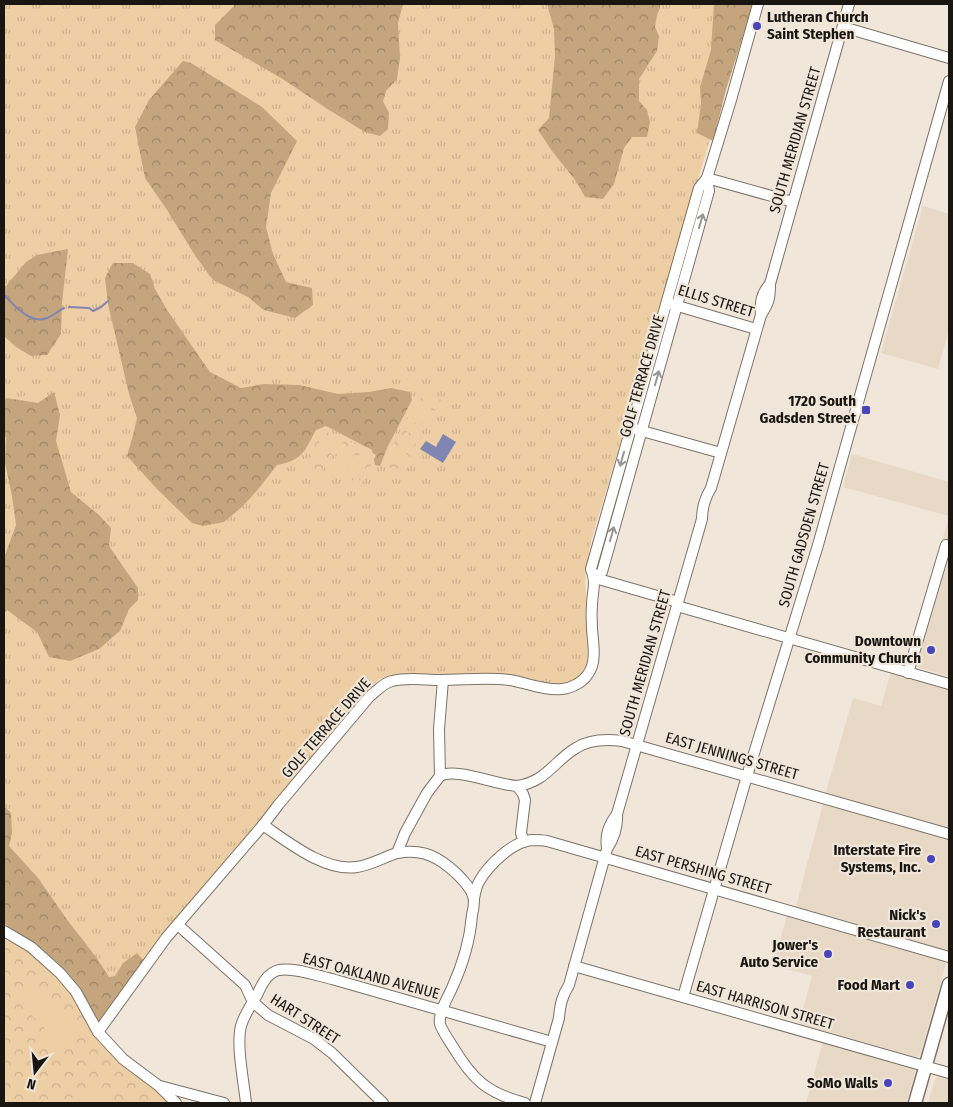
<svg xmlns="http://www.w3.org/2000/svg" width="953" height="1107" viewBox="0 0 953 1107" font-family="'Fira Sans Condensed',sans-serif">
<style>
.built{fill:#e8d9c6}
.grass{fill:url(#grass-tufts)}
.forest{fill:url(#forest-crowns)}
.park{fill:url(#park-crowns)}
.pitch{fill:#eecea5}
.water{fill:#8086b1}
.lines{fill:none;stroke-linecap:round;stroke-linejoin:round}
.stream{stroke:#8086b1;stroke-width:2}
.minor-casing{stroke:#7c7368;stroke-width:12}
.major-casing{stroke:#7c7368;stroke-width:15}
.minor{stroke:#fff;stroke-width:10}
.major{stroke:#fff;stroke-width:12}
.oneway{stroke:#989694}
.poi-dot{fill:#4844ba;stroke:#f0e6d9;stroke-width:2}
.labels{text-anchor:middle;dominant-baseline:central;stroke-width:4.5;stroke-linejoin:round;paint-order:stroke}
.poi-label{font-size:15px;font-weight:bold;fill:#191511;stroke:#f0e6d9;text-anchor:end}
.street-label{font-size:15px;fill:#191511;stroke:#f0e6d9}
</style>
<defs>
<pattern id="grass-tufts" width="24" height="20" patternUnits="userSpaceOnUse" patternTransform="scale(1.25)"><rect width="24" height="20" fill="#eecea5"/><path d="M3 7l-1-3M5 7V3M7 7l1-3M15 17l-1-3M17 17v-4M19 17l1-3" fill="none" stroke="#ccb08d"/></pattern>
<pattern id="forest-crowns" width="20" height="18" patternUnits="userSpaceOnUse" patternTransform="scale(1.25)"><rect width="20" height="18" fill="#c4a57d"/><path d="M2 6a3 3 0 1 1 6 0M12 15a3 3 0 1 1 6 0" fill="none" stroke="#9e8565"/></pattern>
<pattern id="park-crowns" width="20" height="18" patternUnits="userSpaceOnUse" patternTransform="scale(1.25)"><rect width="20" height="18" fill="#eecea5"/><path d="M2 6a3 3 0 1 1 6 0M12 15a3 3 0 1 1 6 0" fill="none" stroke="#ccb08d"/></pattern>
</defs>
<rect width="100%" height="100%" fill="#f0e6d9"/>
<g class="built">
<path d="M923,206L949,214V329L938,369L881,353Z"/>
<path d="M852,454L949,482V676L907,664L949,516L843,487Z"/>
<path d="M891,672L949,689V830L825,795L853,698L881,706Z"/>
<path d="M823,804L949,840V950H943L795,910Z"/>
<path d="M787,916L943,960L946,963L920,1055L916,1057L799,1024L812,976L773,965Z"/>
<path d="M823,1041L914,1068L916,1069L906,1103H806Z"/>
<path d="M940,1075L949,1077V1103H928L936,1077Z"/>
</g>
<path class="grass" d="M4,4H750L590,545L585,581L588,613L587,661L584,672L574,680L562,684L546,685L531,680L509,675H399L379,679L184,909L101,1021L62,964L12,929L4,925Z"/>
<g class="forest">
<path d="M234,4H403L398,23L400,58L397,79L386,91L383,101L389,113L388,129L380,136L365,132L329,110L281,78L215,40V25L234,6Z"/>
<path d="M547,4H660V8L657,15L655,27L659,36L657,51L639,79V101L647,110L650,122L647,137H632L624,148L614,184L603,199L585,197L576,181L552,151L538,130L549,118L555,56L554,29Z"/>
<path d="M714,4H753L726,90L713,141L697,133L701,103L700,87L711,50Z"/>
<path d="M183,61L191,63L262,107L297,141L271,193L266,227L273,254L286,282L312,288L313,305L295,318L264,310L248,297L213,280L196,257L167,210L145,178L135,127L149,100Z"/>
<path d="M68,249L62,303L61,334L47,355L31,356L16,347L4,336V286H6L26,262L37,255Z"/>
<path d="M113,263H133L150,274L155,289L167,310L210,372L241,388L264,384L299,385L338,394L369,392L391,388L410,392L412,400L388,446L380,466L375,465L372,450L326,426L316,430C304,452 303,460 277,465L260,487L242,507L224,522L203,526L192,523L157,489L127,456L133,435L137,418L129,394L108,304L105,278Z"/>
<path d="M54,392L60,415L56,441L71,492L99,515L111,528L109,546L138,588V600L129,609L120,631L99,649L70,661L49,657L37,632L7,610L4,613V558L16,525L12,496L5,463L6,438L4,434V403L6,398L38,403Z"/>
<path d="M4,806L11,813L12,833L9,846L38,878L68,921L96,957L109,977L115,976L123,963L137,953L146,963L99,1024L87,1002L57,962L4,923Z"/>
</g>
<g class="park">
<path d="M425,391L441,400L420,434L404,424Z"/>
<path d="M321,429L339,438L322,473L304,464Z"/>
<path d="M401,429L419,437L402,473L384,465Z"/>
<path d="M345,439L376,455L359,489L328,473Z"/>
<path d="M4,939L33,954L51,971L76,998L92,1026L157,1088L171,1103H4Z"/>
</g>
<g class="pitch">
<path d="M424,398L434,404L421,426L411,420Z"/>
<path d="M322,436L333,441L322,464L311,459Z"/>
<path d="M402,436L413,441L402,464L391,459Z"/>
<path d="M346,446L356,451L345,474L334,469Z"/>
<path d="M360,453L370,458L358,481L348,476Z"/>
<path d="M37,985L46,993L28,1011L19,1003Z"/>
<path d="M48,995L56,1003L38,1022L30,1013Z"/>
<path d="M58,1006L67,1014L49,1032L40,1024Z"/>
<path d="M71,1018L81,1027L57,1051L47,1042Z"/>
<path d="M95,1092L101,1098L102,1103H49Z"/>
</g>
<path class="water" d="M443,434L456,442L443,463L420,449L426,441L436,447Z"/>
<g class="lines">
<g class="stream">
<path d="M4,295C14,305 30,325 47,318C53,316 58,311 64,308"/>
<path d="M69,307L89,308L93,311L101,307L108,301"/>
</g>
<defs>
<g id="minor">
<path d="M843,27L949,58"/>
<path d="M707,178L793,202"/>
<path d="M671,304L756,329"/>
<path d="M761,315C760,302 761,294 770,284"/>
<path d="M635,429L721,453"/>
<path d="M595,578L602,572L709,191L707,178"/>
<path d="M595,578L678,602"/>
<path d="M677,606L949,684"/>
<path d="M908,673L946,545"/>
<path d="M440,776C455,767 497,785 517,786L523,794L525,800L521,833L524,842"/>
<path d="M517,786C546,782 554,761 576,748C590,739 606,739 622,741L949,834"/>
<path d="M263,825C288,842 325,872 357,867C371,865 384,857 397,853L405,833L427,793L440,776L439,729L443,680"/>
<path d="M607,848C605,834 609,825 617,814"/>
<path d="M397,853C418,849 433,854 449,867C458,874 473,889 474,900C474,905 473,911 472,915C470,941 463,964 452,988C448,997 438,1013 440,1024C441,1029 450,1042 453,1047C473,1080 487,1093 525,1103"/>
<path d="M474,899C475,893 476,886 480,880C489,865 512,842 531,840C536,840 542,840 547,841L949,957"/>
<path d="M178,925L245,985L253,1002L268,1015L314,1039L332,1053L383,1103"/>
<path d="M4,931L31,947L60,973L76,992L98,1032L123,1059L159,1086L176,1103"/>
<path d="M574,966L949,1073"/>
<path d="M683,997L747,776L818,545L848,438L949,81"/>
<path d="M98,1032L166,938L263,825L279,804L370,696C377,691 383,683 392,681C408,677 425,680 441,680C464,680 487,677 510,680C527,683 545,691 562,689C572,688 583,682 588,674C597,662 593,643 592,629C592,622 591,614 592,606C592,592 597,583 591,569L699,188L707,178L731,100L758,4"/>
<path d="M160,1086L224,1103"/>
<path d="M246,1103C244,1083 236,1045 241,1026C244,1015 251,1005 257,995C262,984 267,973 279,970C294,967 318,976 332,979L552,1042"/>
<path d="M535,1103L559,1018C560,1005 562,996 569,985L607,849C614,838 618,828 617,814L702,519C702,507 705,498 711,488L761,315C769,302 770,299 770,284L849,4"/>
</g>
<path id="major" d="M915,1103L949,984"/>
</defs>
<use href="#minor" class="minor-casing"/>
<use href="#major" class="major-casing"/>
<use href="#minor" class="minor"/>
<use href="#major" class="major"/>
</g>
<defs><path id="oneway-shaft" d="M-6 0H5M1.5-3L5.5 0L1.5 3" fill="none" stroke-width="1.6" stroke-linecap="round" stroke-linejoin="round" transform="scale(1.25)"/></defs>
<g class="oneway">
<use href="#oneway-shaft" transform="translate(701 221) rotate(-74)"/>
<use href="#oneway-shaft" transform="translate(657 378) rotate(-74)"/>
<use href="#oneway-shaft" transform="translate(622 459) rotate(106)"/>
<use href="#oneway-shaft" transform="translate(612 534) rotate(-74)"/>
</g>
<g class="poi-dot">
<circle cx="757" cy="26" r="5"/>
<rect x="861" y="405" width="10" height="10" rx="2.5"/>
<circle cx="931" cy="650" r="5"/>
<circle cx="931" cy="859" r="5"/>
<circle cx="936" cy="924" r="5"/>
<circle cx="828" cy="954" r="5"/>
<circle cx="910" cy="985" r="5"/>
<circle cx="888" cy="1083" r="5"/>
</g>
<g class="labels">
<g class="poi-label">
<text x="767" y="17" text-anchor="start">Lutheran Church<tspan x="767" dy="17">Saint Stephen</tspan></text>
<text x="856" y="401">1720 South<tspan x="856" dy="17">Gadsden Street</tspan></text>
<text x="921" y="641">Downtown<tspan x="921" dy="17">Community Church</tspan></text>
<text x="921" y="850">Interstate Fire<tspan x="921" dy="17">Systems, Inc.</tspan></text>
<text x="926" y="915">Nick's<tspan x="926" dy="17">Restaurant</tspan></text>
<text x="818" y="945">Jower's<tspan x="818" dy="17">Auto Service</tspan></text>
<text x="900" y="985">Food Mart</text>
<text x="878" y="1083">SoMo Walls</text>
</g>
<g class="street-label">
<text transform="translate(795 140) rotate(-74)">SOUTH MERIDIAN STREET</text>
<text transform="translate(716 301) rotate(17)">ELLIS STREET</text>
<text transform="translate(642 376) rotate(-74)">GOLF TERRACE DRIVE</text>
<text transform="translate(804 535) rotate(-74)">SOUTH GADSDEN STREET</text>
<text transform="translate(645 663) rotate(-74)">SOUTH MERIDIAN STREET</text>
<text transform="translate(326 728) rotate(-49)">GOLF TERRACE DRIVE</text>
<text transform="translate(732 756) rotate(16)">EAST JENNINGS STREET</text>
<text transform="translate(703 870) rotate(16)">EAST PERSHING STREET</text>
<text transform="translate(371 976) rotate(15)">EAST OAKLAND AVENUE</text>
<text transform="translate(765 1005) rotate(16)">EAST HARRISON STREET</text>
<text transform="translate(305 1019) rotate(33)">HART STREET</text>
</g>
</g>
<rect width="953" height="1107" fill="none" stroke="#191511" stroke-width="10"/>
<g transform="translate(35 1072) rotate(196)" stroke="#f0e6d9" stroke-width="4" paint-order="stroke">
<path d="M0-4L9 19L0 12L-9 19Z" fill="#191511"/>
<text y="-8" font-size="14" font-weight="bold" text-anchor="middle" fill="#191511">N</text>
</g>
</svg>
